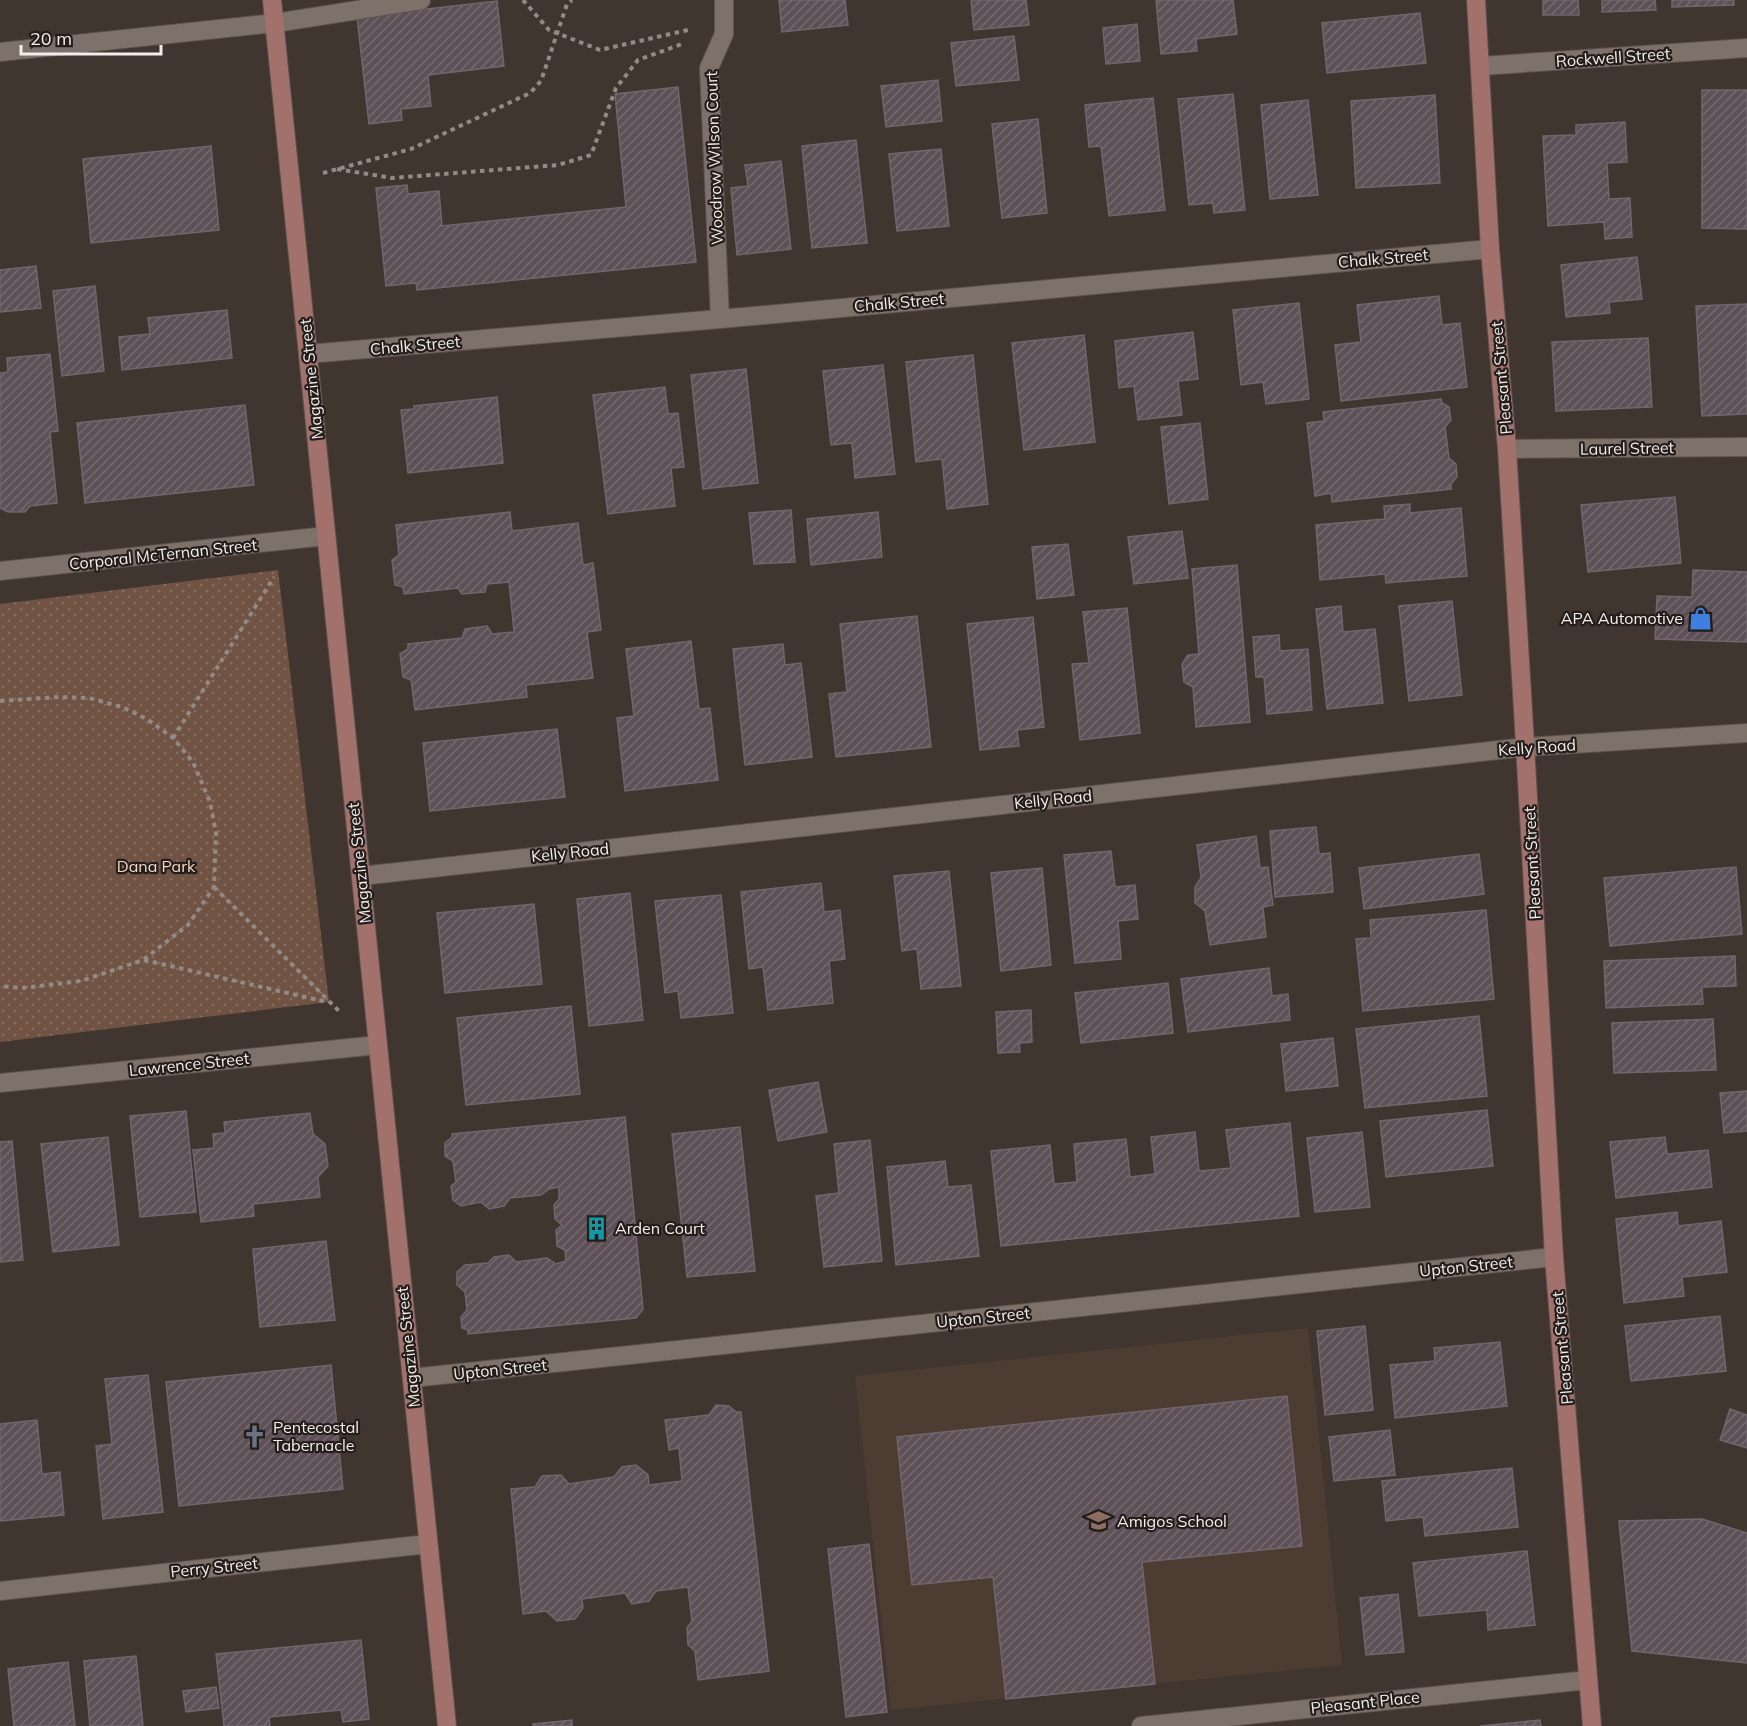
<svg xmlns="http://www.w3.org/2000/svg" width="1747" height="1726" viewBox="0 0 1747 1726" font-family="Mulish,sans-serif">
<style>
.built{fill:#4d3c32}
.park{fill:url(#park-dots)}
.building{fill:url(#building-hatch);stroke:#72656c;stroke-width:1.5}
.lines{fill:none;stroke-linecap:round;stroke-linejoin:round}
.street-casing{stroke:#5d534e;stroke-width:20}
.secondary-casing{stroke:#5d534e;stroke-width:20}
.path{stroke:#948a85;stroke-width:4;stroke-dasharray:4.5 4.5;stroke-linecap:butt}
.street{stroke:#7e716a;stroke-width:18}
.secondary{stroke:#a2716c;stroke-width:18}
.labels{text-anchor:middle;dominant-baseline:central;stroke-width:4.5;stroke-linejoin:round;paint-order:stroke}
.street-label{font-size:16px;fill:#f5ede9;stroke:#231e1b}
.poi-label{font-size:16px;fill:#f5ede9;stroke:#231e1b;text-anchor:start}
.park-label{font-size:16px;fill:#f8d6c3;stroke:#231e1b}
</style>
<defs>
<pattern id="park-dots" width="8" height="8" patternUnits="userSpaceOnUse" patternTransform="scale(1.5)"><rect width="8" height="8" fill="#705343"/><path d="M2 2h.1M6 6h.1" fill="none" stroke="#856c5e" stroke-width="1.8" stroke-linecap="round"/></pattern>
<pattern id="building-hatch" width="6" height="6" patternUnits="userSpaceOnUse" patternTransform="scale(1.5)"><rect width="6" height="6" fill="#5d5057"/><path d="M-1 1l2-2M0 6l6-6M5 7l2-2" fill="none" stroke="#756a6f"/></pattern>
</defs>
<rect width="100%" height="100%" fill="#40352f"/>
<path class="built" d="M1308,1328L1342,1665L891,1710L855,1376Z"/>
<path class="park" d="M278,570L329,1002L0,1042V604Z"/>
<g class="building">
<path d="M779,0H845L848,25L782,32Z"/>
<path d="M971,0H1026L1029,25L974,30Z"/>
<path d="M1156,0H1233L1237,34L1196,39L1197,51L1161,54Z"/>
<path d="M1543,0H1578L1579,15H1543Z"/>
<path d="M1602,0H1655L1656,10L1602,12Z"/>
<path d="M1672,0H1734V5L1672,7Z"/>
<path d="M497,1L504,66L428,75L431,106L401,109L402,120L369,124L357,17Z"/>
<path d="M1420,13L1426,63L1327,73L1322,23Z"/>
<path d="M1137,24L1140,61L1106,64L1103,28Z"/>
<path d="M1014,36L1019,80L956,86L951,43Z"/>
<path d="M938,80L942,121L886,127L881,86Z"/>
<path d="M678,87L696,262L417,290L416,283L386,286L376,188L407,185L408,194L439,191L442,226L626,207L615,94Z"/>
<path d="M1702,90H1747V229L1702,228Z"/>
<path d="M1233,94L1245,210L1214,213L1213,203L1189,205L1178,99Z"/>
<path d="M1435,95L1440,183L1356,188L1351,101Z"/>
<path d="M1153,98L1165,210L1109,216L1101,146L1089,147L1085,105Z"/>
<path d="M1308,100L1318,195L1270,199L1261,105Z"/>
<path d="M1038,119L1047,213L1002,218L992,124Z"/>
<path d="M1625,122L1627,162L1607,163L1609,199L1630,198L1632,237L1605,239L1604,222L1548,226L1543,136L1576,135V125Z"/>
<path d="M856,140L867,243L812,248L802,146Z"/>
<path d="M211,146L219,230L91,243L83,159Z"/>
<path d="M941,149L949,226L897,231L889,154Z"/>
<path d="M781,161L791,249L737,255L731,188L748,186L745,165Z"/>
<path d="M1637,257L1642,299L1609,302L1610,313L1566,317L1561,265Z"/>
<path d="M36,266L41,308L0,312V270Z"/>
<path d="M95,286L104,371L62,376L53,291Z"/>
<path d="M1439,296L1442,325L1460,323L1467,387L1341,401L1335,345L1361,342L1357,305Z"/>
<path d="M1299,303L1309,399L1266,404L1263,382L1241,385L1233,310Z"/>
<path d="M1747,304V414L1702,416L1696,306Z"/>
<path d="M227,310L232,358L122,370L119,337L150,334L148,318Z"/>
<path d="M1193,332L1198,379L1178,381L1182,415L1138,420L1134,386L1119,388L1115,341Z"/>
<path d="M1084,335L1095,442L1024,450L1012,343Z"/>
<path d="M1648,338L1652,407L1556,411L1552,342Z"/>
<path d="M50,354L58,431L50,432L57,503L30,506L25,512H8L0,508V373L8,372L7,358Z"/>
<path d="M973,355L988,504L947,509L942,459L916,462L906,362Z"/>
<path d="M883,365L895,474L855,478L852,443L831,445L823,371Z"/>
<path d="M746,369L758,483L703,489L691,375Z"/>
<path d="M665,387L668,414L678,413L684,467L671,468L675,506L608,514L593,395Z"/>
<path d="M497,397L503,463L408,473L401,410L414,409V406Z"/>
<path d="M1441,399L1442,403L1449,407L1451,420L1445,427L1449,458L1456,464L1457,477L1451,484V489L1332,502L1331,493L1315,496L1307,423L1324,421L1323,412Z"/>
<path d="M245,405L254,485L85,503L77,423Z"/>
<path d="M1200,423L1208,499L1169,504L1161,427Z"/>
<path d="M1675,497L1681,563L1588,572L1581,505Z"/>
<path d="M1410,504V513L1461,508L1467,576L1386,583L1385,574L1320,580L1316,525L1385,519L1384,506Z"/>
<path d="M791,510L795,562L754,564L749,513Z"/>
<path d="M510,512L512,531L578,523L583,565L593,563L601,630L587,632L593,678L526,685L527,697L415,710L411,680L403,677L400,654L408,649V644L462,638L465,629L487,626L492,634L514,632L509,582L487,584L485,592L462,594L458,588L404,594L403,587L395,585L392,560L399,555L396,525Z"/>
<path d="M878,512L882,557L811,565L807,519Z"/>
<path d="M1182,531L1188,578L1134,584L1128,537Z"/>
<path d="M1068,544L1074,595L1037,599L1032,547Z"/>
<path d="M1237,565L1250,722L1196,727L1193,687L1184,682L1182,664L1188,655L1199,654L1192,569Z"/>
<path d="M1693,570L1747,572V642L1655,639L1657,596L1692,597Z"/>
<path d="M1452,601L1462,695L1409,701L1399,606Z"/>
<path d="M1341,606L1343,632L1375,629L1383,703L1327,709L1316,609Z"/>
<path d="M1127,608L1140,733L1080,740L1072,664L1089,663L1083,612Z"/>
<path d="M917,616L931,747L836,757L829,694L847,692L840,624Z"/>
<path d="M1033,617L1044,727L1017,730L1019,746L980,750L967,624Z"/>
<path d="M1279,635L1280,651L1308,649L1312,710L1267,714L1264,677H1256L1253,637Z"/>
<path d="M691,641L699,709L710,708L718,780L625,791L617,718L634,716L626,649Z"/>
<path d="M783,644L785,665L801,663L812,757L745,765L733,649Z"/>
<path d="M557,729L565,797L430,811L423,743Z"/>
<path d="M1316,827L1319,854L1330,853L1333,892L1275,897L1270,831Z"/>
<path d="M1256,836L1260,868L1268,867L1273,905L1263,907L1266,937L1210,945L1205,911L1195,903V887L1201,878L1197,845Z"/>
<path d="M1111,851L1115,887L1135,885L1138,919L1118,921L1121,959L1075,963L1064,855Z"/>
<path d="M1479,854L1484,894L1364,909L1359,868Z"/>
<path d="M1736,867L1742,934L1610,946L1604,878Z"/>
<path d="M1042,868L1051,965L1001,971L991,873Z"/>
<path d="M949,871L961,986L921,989L917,949L902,951L894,876Z"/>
<path d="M821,883L824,912L840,910L845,959L829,961L833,1003L768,1010L763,967L749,969L741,892Z"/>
<path d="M630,893L643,1020L589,1026L577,899Z"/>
<path d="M721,895L733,1013L681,1018L678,991L665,993L655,901Z"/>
<path d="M534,904L542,984L445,993L437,913Z"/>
<path d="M1486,910L1494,999L1363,1011L1356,939L1371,938L1370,920Z"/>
<path d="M1735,956L1736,986L1702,987L1703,1004L1606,1008L1604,961Z"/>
<path d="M1269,968L1272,996L1288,994L1290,1020L1188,1032L1181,979Z"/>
<path d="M1168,983L1173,1033L1081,1043L1075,993Z"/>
<path d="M571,1006L580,1094L466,1105L457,1018Z"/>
<path d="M1031,1010L1032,1042L1019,1043L1020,1052L998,1053L996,1012Z"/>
<path d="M1479,1016L1487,1096L1365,1108L1356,1029Z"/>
<path d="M1713,1019L1716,1070L1614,1073L1612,1023Z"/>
<path d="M1333,1038L1338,1086L1286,1091L1281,1044Z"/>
<path d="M818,1082L827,1132L778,1141L769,1090Z"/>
<path d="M1747,1091V1131L1724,1133L1720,1093Z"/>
<path d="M1487,1110L1493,1166L1386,1177L1380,1121Z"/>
<path d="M186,1111L196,1212L140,1217L130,1116Z"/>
<path d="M310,1113L313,1134L325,1144L328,1166L318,1177L320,1197L253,1204L254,1216L201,1222L193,1150L214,1148L213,1134L225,1133L224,1122Z"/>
<path d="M625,1117L643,1309L636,1318L468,1334V1330L462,1328L461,1317L467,1310L465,1292L457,1285V1272L465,1265L488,1263L494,1257L509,1255L516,1262L547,1258L556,1264L566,1261L565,1250L557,1246L556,1230L562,1225L555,1219L554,1205L559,1199V1187L549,1189L541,1195L510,1198L504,1206L489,1209L481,1202L461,1206L453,1200L451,1186L456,1182L453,1161L445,1156V1143L452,1137V1134Z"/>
<path d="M1290,1123L1299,1216L1001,1246L991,1151L1050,1145L1054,1184L1077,1182L1074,1144L1126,1139L1130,1177L1155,1174L1151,1137L1195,1132L1199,1171L1231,1168L1226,1130Z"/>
<path d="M740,1127L755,1271L687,1277L672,1134Z"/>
<path d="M1362,1132L1370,1207L1315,1212L1307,1138Z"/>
<path d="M108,1137L119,1245L53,1252L41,1144Z"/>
<path d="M1665,1137L1667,1154L1708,1150L1712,1187L1616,1198L1610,1142Z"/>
<path d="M870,1140L882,1261L824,1267L816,1196L839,1193L834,1144Z"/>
<path d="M12,1141L23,1260L0,1262V1142Z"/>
<path d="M945,1161L948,1187L971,1185L979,1256L896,1265L887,1167Z"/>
<path d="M1677,1212L1678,1226L1721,1221L1727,1272L1682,1277L1684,1296L1624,1303L1616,1219Z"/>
<path d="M326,1241L335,1320L260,1327L253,1249Z"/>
<path d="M1720,1316L1726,1371L1631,1381L1625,1326Z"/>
<path d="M1365,1326L1373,1410L1325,1415L1317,1331Z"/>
<path d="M1500,1342L1507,1406L1395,1418L1390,1365L1435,1361L1434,1348Z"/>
<path d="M331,1365L343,1489L179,1506L166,1382Z"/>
<path d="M148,1375L163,1512L103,1519L96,1446L112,1444L105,1379Z"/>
<path d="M1287,1396L1302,1546L1142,1562L1155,1684L1006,1699L993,1577L912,1585L897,1437Z"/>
<path d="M716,1405L729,1406L736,1412H741L769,1671L698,1680L695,1651L688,1645L687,1628L692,1621L688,1587L656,1591L649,1601L632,1604L625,1593L582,1599L583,1608L575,1619L557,1621L546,1611L523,1614L511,1489L535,1487L542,1476L561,1475L569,1484L614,1477L622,1467L636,1465L648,1475L649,1485L682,1481L679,1448L669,1450L665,1420L709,1415Z"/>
<path d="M1730,1409L1747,1415V1448L1720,1440Z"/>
<path d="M37,1420L42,1474L60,1472L64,1515L0,1521V1424Z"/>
<path d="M1390,1430L1395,1475L1334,1481L1329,1437Z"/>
<path d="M1512,1468L1518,1527L1425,1536L1423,1517L1386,1521L1382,1481Z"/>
<path d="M1702,1519L1747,1533V1663L1632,1651L1619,1521Z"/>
<path d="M869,1544L887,1712L846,1717L828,1549Z"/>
<path d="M1527,1551L1535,1625L1488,1630L1487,1610L1419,1616L1413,1563Z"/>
<path d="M1398,1594L1404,1652L1366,1655L1360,1598Z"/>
<path d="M361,1640L369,1719L343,1722L341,1710L269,1717L270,1726H224L216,1654Z"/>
<path d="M136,1656L143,1726H90L84,1661Z"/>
<path d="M68,1662L75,1726H14L8,1669Z"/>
<path d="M216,1687L219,1708L186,1712L183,1691Z"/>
<path d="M572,1720V1726H533V1724Z"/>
<path d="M1540,1720L1541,1726H1480Z"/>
</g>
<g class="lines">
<defs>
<g id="street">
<path d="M0,52L275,23L421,0"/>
<path d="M1480,66L1747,48"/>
<path d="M720,319L709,68L724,34V0"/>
<path d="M308,354L720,319L1490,249"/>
<path d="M1507,449L1747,447"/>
<path d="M0,571L326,536"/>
<path d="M361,876L1526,747L1747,733"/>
<path d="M0,1083L378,1045"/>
<path d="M412,1378L1554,1257"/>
<path d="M0,1591L428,1544"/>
<path d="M1141,1726L1588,1680"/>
</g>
<g id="secondary">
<path d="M272,0L447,1726"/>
<path d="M1476,0L1490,249L1507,449L1523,710L1554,1257L1592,1726"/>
</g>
</defs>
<use href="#street" class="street-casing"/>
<use href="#secondary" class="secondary-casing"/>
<g class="path">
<path d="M523,0L549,30L600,50L688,30"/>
<path d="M337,169L392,178L558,165L591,155L616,88L638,60L682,44"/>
<path d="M323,173L411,149L530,93L541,81L567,4L572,0"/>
<path d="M0,701L59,697L89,698L122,707L147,719L173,738L193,762L210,802L216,833L214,887L188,925L143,960L81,981L22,988L0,986"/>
<path d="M173,738L274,577"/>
<path d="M214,887L341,1013"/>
<path d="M144,960L327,1002"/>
</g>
<use href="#street" class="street"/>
<use href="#secondary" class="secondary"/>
</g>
<defs>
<symbol id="shop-bare" viewBox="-9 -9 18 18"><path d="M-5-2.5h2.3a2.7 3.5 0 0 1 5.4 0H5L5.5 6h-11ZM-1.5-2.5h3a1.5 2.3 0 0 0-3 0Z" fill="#3f7fe0" stroke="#231e1b" stroke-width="2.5" paint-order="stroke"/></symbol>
<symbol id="building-bare" viewBox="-9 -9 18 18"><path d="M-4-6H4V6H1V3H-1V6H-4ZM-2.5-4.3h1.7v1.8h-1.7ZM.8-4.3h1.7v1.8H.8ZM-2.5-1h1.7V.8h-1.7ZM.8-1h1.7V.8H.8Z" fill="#0f9aa8" stroke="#231e1b" stroke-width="2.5" paint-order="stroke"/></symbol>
<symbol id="church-bare" viewBox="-9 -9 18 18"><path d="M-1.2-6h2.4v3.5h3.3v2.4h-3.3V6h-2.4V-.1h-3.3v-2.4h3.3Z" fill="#6b7280" stroke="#231e1b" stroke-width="2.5" paint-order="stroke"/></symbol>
<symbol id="school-bare" viewBox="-9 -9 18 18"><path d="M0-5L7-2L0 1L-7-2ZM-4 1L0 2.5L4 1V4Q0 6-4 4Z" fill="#8d6e63" stroke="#231e1b" stroke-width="2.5" paint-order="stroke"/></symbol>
</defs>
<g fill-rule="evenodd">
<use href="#shop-bare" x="1684" y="602" width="33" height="33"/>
<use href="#building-bare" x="580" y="1212" width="33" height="33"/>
<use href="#church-bare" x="238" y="1420" width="33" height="33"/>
<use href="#school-bare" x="1082" y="1504" width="33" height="33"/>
</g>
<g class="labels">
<g class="street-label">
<text transform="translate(1613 57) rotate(-4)">Rockwell Street</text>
<text transform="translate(714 158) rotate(-92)">Woodrow Wilson Court</text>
<text transform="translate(1383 258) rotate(-5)">Chalk Street</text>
<text transform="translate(899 302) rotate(-5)">Chalk Street</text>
<text transform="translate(415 345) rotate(-5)">Chalk Street</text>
<text transform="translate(1501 378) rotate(-95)">Pleasant Street</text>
<text transform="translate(311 379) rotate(-96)">Magazine Street</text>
<text transform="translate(1627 448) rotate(-1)">Laurel Street</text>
<text transform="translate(163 554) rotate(-6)">Corporal McTernan Street</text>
<text transform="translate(1537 747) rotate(-4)">Kelly Road</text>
<text transform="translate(1053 799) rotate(-6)">Kelly Road</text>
<text transform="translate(570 852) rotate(-6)">Kelly Road</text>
<text transform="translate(359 863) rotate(-96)">Magazine Street</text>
<text transform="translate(1532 863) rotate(-93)">Pleasant Street</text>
<text transform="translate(189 1064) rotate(-6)">Lawrence Street</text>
<text transform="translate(1466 1266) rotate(-6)">Upton Street</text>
<text transform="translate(983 1317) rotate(-6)">Upton Street</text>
<text transform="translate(408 1347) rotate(-96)">Magazine Street</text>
<text transform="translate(1562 1348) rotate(-95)">Pleasant Street</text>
<text transform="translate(500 1369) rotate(-6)">Upton Street</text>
<text transform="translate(214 1567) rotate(-6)">Perry Street</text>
<text transform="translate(1365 1702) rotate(-6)">Pleasant Place</text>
</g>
<g class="poi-label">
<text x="1683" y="618" text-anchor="end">APA Automotive</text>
<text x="615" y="1228">Arden Court</text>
<text x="273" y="1427">Pentecostal<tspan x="273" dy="18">Tabernacle</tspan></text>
<text x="1117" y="1521">Amigos School</text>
</g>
<g class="park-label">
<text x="156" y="866">Dana Park</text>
</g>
</g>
<path d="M21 45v9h140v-9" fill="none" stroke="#f5ede9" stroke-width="3"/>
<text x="30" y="45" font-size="18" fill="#f5ede9" stroke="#231e1b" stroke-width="4.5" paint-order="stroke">20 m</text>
</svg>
